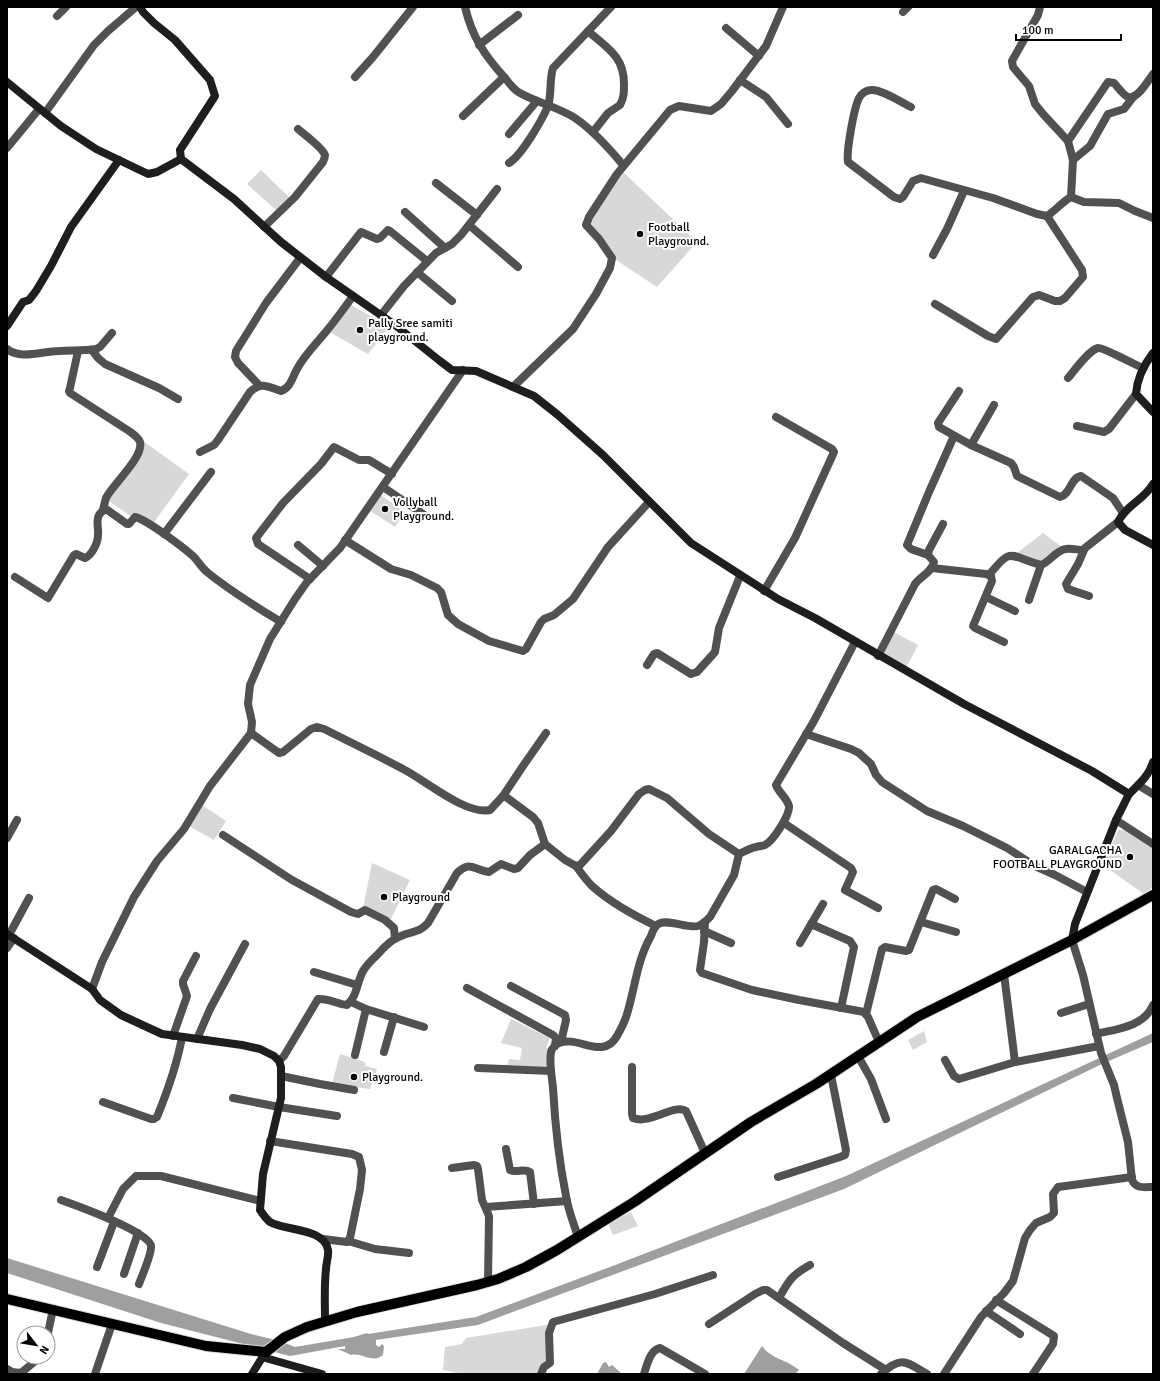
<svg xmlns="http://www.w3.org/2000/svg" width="1160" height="1381" viewBox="0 0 1160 1381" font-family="Signika,sans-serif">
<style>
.green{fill:#d8d8d8}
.water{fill:#9f9f9f}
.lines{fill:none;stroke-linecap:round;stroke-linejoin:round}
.primary-casing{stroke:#dbdbdb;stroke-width:12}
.street{stroke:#515151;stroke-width:8}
.secondary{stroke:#1e1e1e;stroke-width:8}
.primary{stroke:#000;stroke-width:10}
.poi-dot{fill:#000;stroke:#fff;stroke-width:1.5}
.labels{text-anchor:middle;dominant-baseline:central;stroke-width:4;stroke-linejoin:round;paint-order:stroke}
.poi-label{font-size:12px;fill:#000;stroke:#fff;text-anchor:start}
</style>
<rect width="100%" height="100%" fill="#fff"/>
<g class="green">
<path d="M261,170L291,199L278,212L247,184Z"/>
<path d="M621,170L697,242L657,287L613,258L586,225Z"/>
<path d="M350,304L389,327L368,354L331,333Z"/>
<path d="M143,441L189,474L149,529L109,501L136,462Z"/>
<path d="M375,491L405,512L395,527L364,507Z"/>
<path d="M1043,533L1066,550L1041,571L1016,554Z"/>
<path d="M892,631L918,645L905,670L878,656Z"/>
<path d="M202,805L226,821L214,840L189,826Z"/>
<path d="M1118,830H1126L1153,848V887L1144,894L1103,865Z"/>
<path d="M372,863L410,880L388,925L362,913Z"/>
<path d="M511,1019L550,1038L546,1048L551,1050L549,1072L506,1071L509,1059L520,1060L522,1048L501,1043Z"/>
<path d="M924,1031L927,1042L913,1050L908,1040Z"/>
<path d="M340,1054L365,1062V1066L377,1069L370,1089L332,1084Z"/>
<path d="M631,1212L638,1226L613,1235L608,1223L618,1214L621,1217Z"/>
<path d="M552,1324L550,1363L541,1374H464L443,1370L445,1347L462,1344L466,1338Z"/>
</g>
<g class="water">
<path d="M1153,1033V1042L1104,1063L844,1189L478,1325L376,1340V1345L379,1347L382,1344L384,1346L383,1355C372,1364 362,1352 351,1355L338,1349H345V1346L290,1356L161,1323L7,1273V1258L251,1334L280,1341L295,1347L354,1337L367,1333L368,1334L476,1317L610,1267L846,1176Z"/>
<path d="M762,1346C771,1359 788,1360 799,1370L795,1374H744Z"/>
<path d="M606,1362L609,1367L612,1365L622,1374H597L603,1363Z"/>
</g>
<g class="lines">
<defs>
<path id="primary" d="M7,1299L206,1346L266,1352L285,1337L307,1327L357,1312L477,1285L498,1279L526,1267L557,1250L634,1202L751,1122L816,1084L917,1017L1072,940L1153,895"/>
</defs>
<use href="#primary" class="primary-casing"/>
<g class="street">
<path d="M465,7C472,37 485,56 505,78C509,83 514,90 520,93C538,103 558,107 575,118C594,131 609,148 623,165"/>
<path d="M1040,7L1038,15L1012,61L1013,67L1029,86L1035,104L1043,114L1068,141"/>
<path d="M903,12L908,7"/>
<path d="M57,16L66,7"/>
<path d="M726,28L759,56"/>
<path d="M588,31C607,48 624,56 624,84C624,92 624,98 620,105L608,113L593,132"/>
<path d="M479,45L518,15"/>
<path d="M1153,74C1148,81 1137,100 1128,97C1123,95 1118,87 1114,83L1108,82L1068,141L1073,160L1071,197L1084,202L1119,203L1135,211L1153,218"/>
<path d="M355,77L373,57L413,7"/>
<path d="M740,80L766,97L788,124"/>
<path d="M911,107C901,102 881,89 871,90C866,90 861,94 859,98C854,108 846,152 848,162L894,197L900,199L903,197L913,181L921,178L993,198L1037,214L1047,216C1056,210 1062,202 1071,197"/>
<path d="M45,113L94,45L108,31L136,7"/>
<path d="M463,116L504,77"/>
<path d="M509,134L537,101"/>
<path d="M7,148L39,109"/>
<path d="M1073,160L1090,146L1108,114L1124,109L1134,96"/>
<path d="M509,163C522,155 542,120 548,106C552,94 549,80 553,68L611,7"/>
<path d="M436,183L477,215"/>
<path d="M405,212L445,248"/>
<path d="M469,225L518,267"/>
<path d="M264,227L295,197L323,162C324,160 325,158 325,155C323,148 304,134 298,129"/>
<path d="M933,255L947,229L964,191"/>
<path d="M417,272L452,301"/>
<path d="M326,277L361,232L377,239L380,238L388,230L390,231L427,261"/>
<path d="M935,304L988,336L996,339L1033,297L1039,295L1055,301H1060L1065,298L1083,277L1082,270L1047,216"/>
<path d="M381,315L404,286L436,253L452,244L461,235L497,189"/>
<path d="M7,349C21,360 42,351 59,351C71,350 83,351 96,349L100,347L112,333"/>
<path d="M92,350L98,358L105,364L159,388L178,399"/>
<path d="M78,351L70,388L69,391L70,393L129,431C133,434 139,438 140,442C144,457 113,484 106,498C105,501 104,506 103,510"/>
<path d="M1068,378C1074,371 1089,350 1098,348C1103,347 1135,365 1143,368"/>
<path d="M259,385L238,363L235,357L236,351L266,303L300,258"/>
<path d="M513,387L573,329L596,294L610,268L612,258L599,239L586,225L589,217L617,174L670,110L679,106L711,111L721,104L732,91L766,46L783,7"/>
<path d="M959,391L938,423L939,427L971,445L1011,463L1014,467L1017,476L1060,497C1071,494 1070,478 1081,476L1113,498L1123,513"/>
<path d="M1077,426L1104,432L1109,429L1136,394"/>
<path d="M971,445L994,405"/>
<path d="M200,452L214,445L218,440L250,392C262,381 268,387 281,391C291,387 292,378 297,369C305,354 318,342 329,328C337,318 345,307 353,296"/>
<path d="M383,487L426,516"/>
<path d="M164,534L211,472"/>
<path d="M345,540L391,569L411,575L437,588L441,592L448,615L458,624L489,641L523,651L526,649L541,622L544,619L554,615L573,599L608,547L649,502"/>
<path d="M298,545L323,566"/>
<path d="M928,555L911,549L907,545L929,492L954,436"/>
<path d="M932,568L986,574L991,576L992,581L973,626L975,628L1004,642"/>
<path d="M989,575C1013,545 1009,557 1041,565C1050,562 1056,550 1066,549C1071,548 1078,550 1083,550"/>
<path d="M15,577L48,598L74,555L76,554L85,558C92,555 98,543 98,535C99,526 93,515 106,509L127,524H129L135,517C146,519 184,548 193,556C198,561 202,568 207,572C230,591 255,606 281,622"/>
<path d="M310,579L258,544L256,538L283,503L321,464L334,447L359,460H369L392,474"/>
<path d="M764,591L795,538L834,452L832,449L776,417"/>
<path d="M1089,596L1068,589L1066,584L1078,564L1085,548L1118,522"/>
<path d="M986,597L1015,611"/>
<path d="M1029,600L1041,565"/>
<path d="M878,656L915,584C921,576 931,573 934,562L928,555L929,550L943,524"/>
<path d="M647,665L654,654L657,653L691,674L697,672L715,652L719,628L740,576"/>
<path d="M251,733L279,753L283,752L311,729L317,727L324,729C350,742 377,755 403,769C425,780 465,815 490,810L503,796L506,797L533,817L538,823L545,844L565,860L576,866L580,865L611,831L639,794L645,790L649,789L667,798L709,834L739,854"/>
<path d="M806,734L851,749L859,753L871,764L876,775L882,782L927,811L963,826L1007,848L1035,866L1055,875L1087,892"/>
<path d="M1138,785L1153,794"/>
<path d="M503,796L523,766L546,733"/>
<path d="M1116,820L1153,844"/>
<path d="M784,823L851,868L853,872L845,890L878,908"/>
<path d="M223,835L292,880L351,912L358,914L365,910L385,920L394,928L395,939"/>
<path d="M7,838L17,820"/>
<path d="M576,866C581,873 586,880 592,886C611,903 633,915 656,926"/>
<path d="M705,922L704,942L700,970L702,973L752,990L799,1000L864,1012L868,1017L879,1042"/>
<path d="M921,922L956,932"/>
<path d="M811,924L850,941L854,947L841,1008"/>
<path d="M704,931L731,943"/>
<path d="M9,935L29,898"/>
<path d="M1072,940L1083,975L1101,1053L1114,1085L1117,1098L1128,1142L1132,1180C1136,1189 1144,1187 1153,1187"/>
<path d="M800,943L823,904"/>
<path d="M7,948L14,938"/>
<path d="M314,972L357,985"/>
<path d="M511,986L565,1015L566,1020L561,1042"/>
<path d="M467,988L553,1035L556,1038L555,1046"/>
<path d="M92,989L102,962L134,897L157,861L184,829L210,786L251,733L252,722L248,704L250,685L270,639L295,599L307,582L340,548L463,370"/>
<path d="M351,1002L366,1009L355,1055"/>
<path d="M366,1009L424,1027"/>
<path d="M1061,1013L1089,1004"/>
<path d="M866,1014L882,949L885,947L906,951L909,950L933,890L936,889L955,899"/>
<path d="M1096,1034C1116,1029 1144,1027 1153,1005"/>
<path d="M173,1036L187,996L183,984V981L196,956"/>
<path d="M197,1039L210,1009L245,944"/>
<path d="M384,1052L394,1017"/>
<path d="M858,1056L871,1079L886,1119"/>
<path d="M945,1060L954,1076L959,1079L1015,1062L1004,974"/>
<path d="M279,1061L284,1056L318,999C328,998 337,1004 347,1005C357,997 357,982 363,971C367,964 373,959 379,953C385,946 392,939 401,936C412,931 419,933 428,923L457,873C471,860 473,870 489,872L501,864L514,869L518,868L530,855L545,844"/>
<path d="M1015,1062L1099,1046"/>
<path d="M632,1067V1114L633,1118C650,1125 675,1103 686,1111L705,1153"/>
<path d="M478,1068L551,1071"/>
<path d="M281,1076L320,1084L354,1090"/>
<path d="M233,1098L279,1107L337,1116"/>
<path d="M103,1102L151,1119H154L157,1117C168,1090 177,1065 182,1037"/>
<path d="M270,1141L352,1154L359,1157L362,1170L360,1189L350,1238L347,1242L323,1239"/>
<path d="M506,1149L510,1170C517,1173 524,1168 530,1172L534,1204"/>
<path d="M452,1168L474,1165L477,1166L478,1169L482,1200L489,1216L488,1282"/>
<path d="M778,1177L840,1157L845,1155L846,1150L831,1075"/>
<path d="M61,1200C75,1205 150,1232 151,1246C152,1253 142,1276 139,1284"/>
<path d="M486,1207L567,1201"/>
<path d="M108,1218L123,1189L136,1176H161L260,1201"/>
<path d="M578,1237C574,1224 568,1210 566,1196C559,1161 555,1124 553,1088C552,1077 549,1063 551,1052C552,1048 555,1045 559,1043C578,1035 603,1061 617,1036C621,1029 625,1021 627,1014C635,988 637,960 651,936C652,933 654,928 657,925C665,917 687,929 698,926C703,924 706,921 710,917L734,875L739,854C745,851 750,848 756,847C759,846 763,846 765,845C773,841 790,815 789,806C787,798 779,793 776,785L814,721L855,642"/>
<path d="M348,1241L375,1249L409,1253"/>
<path d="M97,1267L114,1222"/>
<path d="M124,1274L138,1233"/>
<path d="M779,1298C789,1280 792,1275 810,1265"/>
<path d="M996,1300L1054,1336L1053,1344L1033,1374"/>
<path d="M986,1311L1020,1334"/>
<path d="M709,1324L755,1294L763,1290H767L843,1343L886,1370"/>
<path d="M48,1333L53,1309"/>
<path d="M7,1369L12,1372L21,1373L40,1357"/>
<path d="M95,1374L112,1324"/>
<path d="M541,1374L544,1367L550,1363L549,1333L553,1322L655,1294L713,1275"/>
<path d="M644,1374C647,1365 650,1350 660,1348L705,1374"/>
<path d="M881,1374C902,1355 906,1362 927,1374"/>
<path d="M944,1374L981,1317L1004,1293L1013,1281L1025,1238L1030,1230L1036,1223L1050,1217L1054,1213L1053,1194L1058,1187L1132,1177"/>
</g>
<g class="secondary">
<path d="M140,7L143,12L154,23L175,40L210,80L215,96L180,150L181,159L234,199L281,242L326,277L395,325L440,361L452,370L476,371L534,396L558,415L603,455L691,543L778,599L815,618L964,704L1092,771L1129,794L1116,820L1075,924L1072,940"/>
<path d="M7,82L61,126L96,149L148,174L157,172L181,159"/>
<path d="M7,326L23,302L29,300L36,291L51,266L71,227L119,160"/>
<path d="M1153,353C1143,366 1137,378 1136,394L1153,412"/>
<path d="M1153,484C1144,500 1126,505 1118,522L1125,530L1153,545"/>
<path d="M1129,794C1139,784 1149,776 1153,762"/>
<path d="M7,934L92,989L100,1000L121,1015L162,1034L242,1045L260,1049L274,1056L279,1061L281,1067V1098L263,1174L260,1210C263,1214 266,1219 270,1222C286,1231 325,1228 328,1250C329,1256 326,1263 326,1269C324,1286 325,1304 325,1321"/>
<path d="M262,1357L322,1374"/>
<path d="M252,1374L265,1353"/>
</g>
<use href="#primary" class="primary"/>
</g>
<g class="poi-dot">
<circle cx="640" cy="234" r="4"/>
<circle cx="360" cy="330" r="4"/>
<circle cx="385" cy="509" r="4"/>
<circle cx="1130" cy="857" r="4"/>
<circle cx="384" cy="897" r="4"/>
<circle cx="354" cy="1077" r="4"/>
</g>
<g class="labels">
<g class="poi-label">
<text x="648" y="227">Football<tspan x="648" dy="14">Playground.</tspan></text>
<text x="368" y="323">Pally Sree samiti<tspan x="368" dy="14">playground.</tspan></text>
<text x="393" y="502">Vollyball<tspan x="393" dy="14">Playground.</tspan></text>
<text x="1122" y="850" text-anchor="end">GARALGACHA<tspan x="1122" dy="14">FOOTBALL PLAYGROUND</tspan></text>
<text x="392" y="897">Playground</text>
<text x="362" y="1077">Playground.</text>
</g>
</g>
<rect width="1160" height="1381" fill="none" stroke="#000000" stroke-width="16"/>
<g transform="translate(36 1345) rotate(121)"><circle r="19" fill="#ffffff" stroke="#999999"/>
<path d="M0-3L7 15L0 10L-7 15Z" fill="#000000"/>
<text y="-6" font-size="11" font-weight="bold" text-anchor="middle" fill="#000000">N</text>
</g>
<path d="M1016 34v6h105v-6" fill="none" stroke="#000000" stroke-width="2"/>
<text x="1022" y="34" font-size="12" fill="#000000" stroke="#ffffff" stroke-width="3" paint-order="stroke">100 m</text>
</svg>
